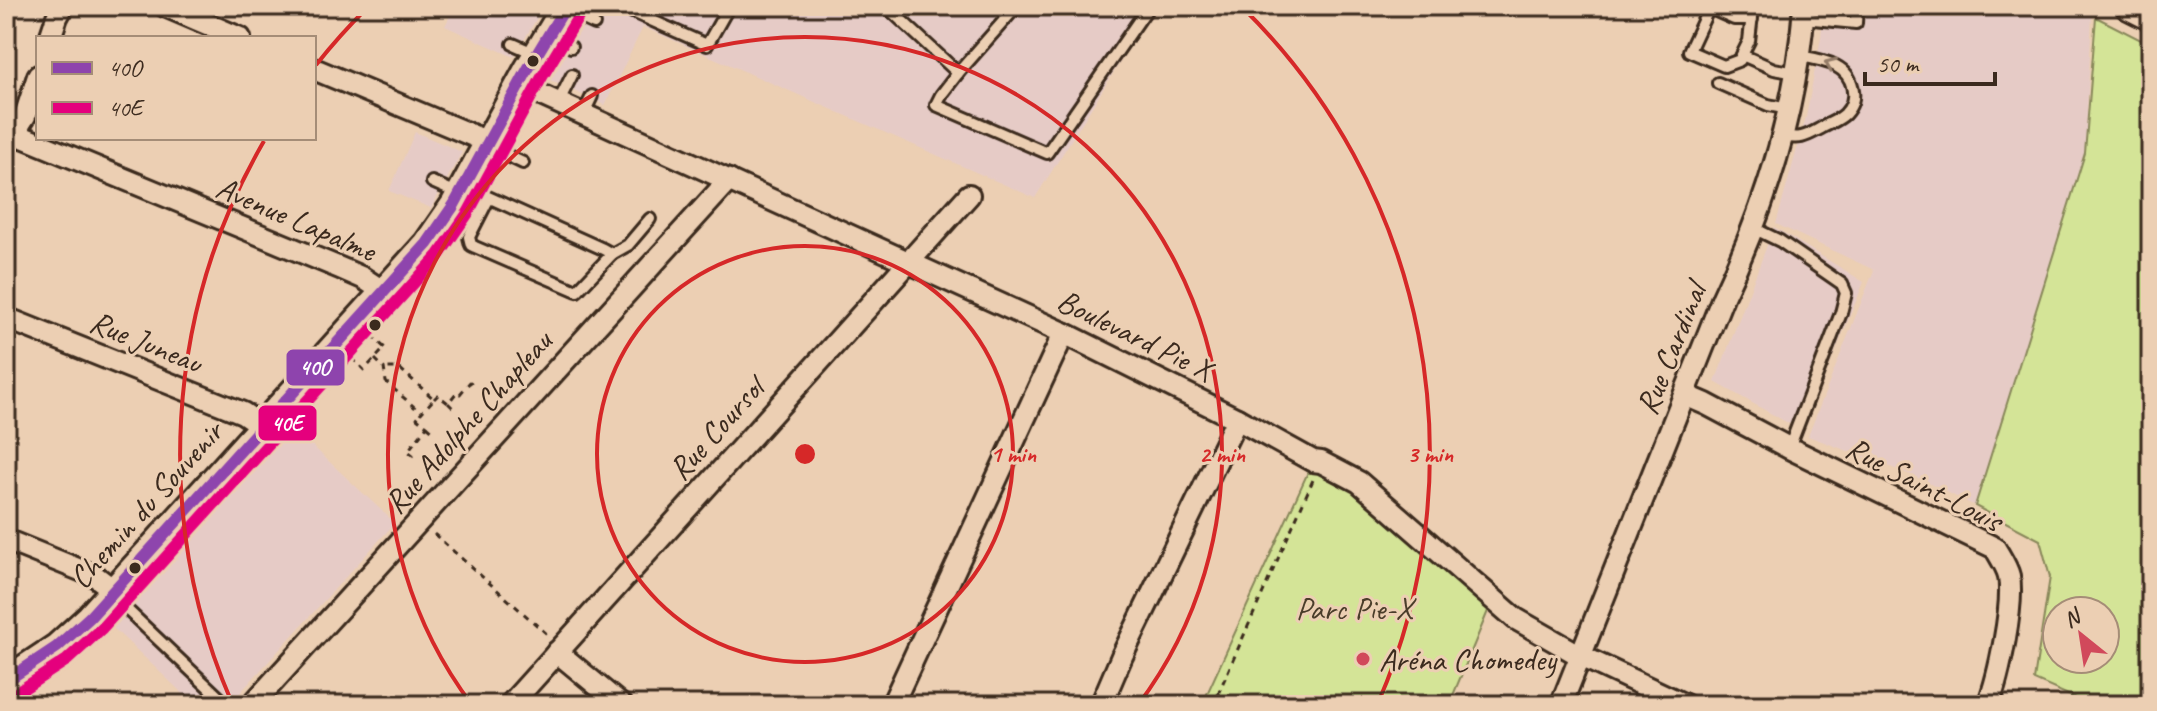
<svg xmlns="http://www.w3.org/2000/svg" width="2157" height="711" viewBox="0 0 2157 711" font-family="Caveat,sans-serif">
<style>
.built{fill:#e6cbc6}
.green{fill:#d4e497;stroke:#88875a;stroke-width:2;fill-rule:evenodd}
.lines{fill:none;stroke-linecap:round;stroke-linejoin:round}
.service-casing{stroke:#3b2a1e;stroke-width:16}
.minor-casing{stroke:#3b2a1e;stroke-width:26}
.tertiary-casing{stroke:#3b2a1e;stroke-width:32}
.path{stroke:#3b2a1e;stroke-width:3;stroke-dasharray:6 6;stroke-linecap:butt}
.service{stroke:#eccfb3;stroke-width:10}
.minor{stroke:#eccfb3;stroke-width:20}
.tertiary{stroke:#eccfb3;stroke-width:26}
.bus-1-casing{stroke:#eccfb3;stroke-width:18}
.bus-2-casing{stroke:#eccfb3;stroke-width:18}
.bus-1{stroke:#8e44ad;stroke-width:12}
.bus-2{stroke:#e5007d;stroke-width:12}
.oneway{stroke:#947c68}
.ring{fill:none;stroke:#d62828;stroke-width:4}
.bus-dot{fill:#3b2a1e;stroke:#eccfb3;stroke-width:3}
.poi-dot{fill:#d1495b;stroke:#eccfb3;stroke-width:3}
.labels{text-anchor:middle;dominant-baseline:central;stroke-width:6;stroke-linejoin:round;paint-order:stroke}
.street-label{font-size:32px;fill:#3b2a1e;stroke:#eccfb3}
.park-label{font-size:32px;fill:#4a3d2a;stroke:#eccfb3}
.poi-label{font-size:32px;fill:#3b2a1e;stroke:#eccfb3;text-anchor:start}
.centre{fill:#d62828;stroke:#eccfb3;stroke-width:4}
.ring-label{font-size:24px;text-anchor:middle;font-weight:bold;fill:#d62828;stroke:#eccfb3;stroke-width:6;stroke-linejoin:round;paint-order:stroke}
.line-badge{stroke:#eccfb3;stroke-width:3}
.badge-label{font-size:22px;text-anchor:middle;font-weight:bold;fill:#fff}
</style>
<rect width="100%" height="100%" fill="#eccfb3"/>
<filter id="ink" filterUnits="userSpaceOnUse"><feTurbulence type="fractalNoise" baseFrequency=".0125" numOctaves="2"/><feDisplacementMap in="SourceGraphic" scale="16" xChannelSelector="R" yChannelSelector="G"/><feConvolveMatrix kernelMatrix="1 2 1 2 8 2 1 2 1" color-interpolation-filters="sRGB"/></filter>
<g filter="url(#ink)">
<g class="built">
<path d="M455,6H544L514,57L445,26Z"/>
<path d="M588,6H1155L1035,198L643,27L605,105L547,79L544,70Z"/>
<path d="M1824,6H2074L2092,15L2085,153L1975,506L1914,476L1808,436L1874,270L1776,224L1806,117L1821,37Z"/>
<path d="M415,132L462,152L431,208L389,191Z"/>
<path d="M1774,227L1864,282L1802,431L1715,382Z"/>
<path d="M290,425L395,523L229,705H195L110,625L135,592Z"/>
</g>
<g class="green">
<path d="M2096,17L2151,45V705H2091L2034,680L2050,577L2040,540L1975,506L2085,153ZM2057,611H2105V659H2057Z"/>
<path d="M1313,461L1321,462L1493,599L1449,705H1202Z"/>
</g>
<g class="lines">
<defs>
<g id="service">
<path d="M619,6L707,45L729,6"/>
<path d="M886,6L958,73L1017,6"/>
<path d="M1598,6H1600"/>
<path d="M1753,6L1749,41L1742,55L1774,69L1796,73"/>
<path d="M564,10L594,24"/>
<path d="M1803,18L1856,23L1857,6"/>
<path d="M548,36L571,47"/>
<path d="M513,44L536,54"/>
<path d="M1742,55L1740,60L1724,66L1689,51L1709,8L1734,19H1752"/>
<path d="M958,73L941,95L936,105L1047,153L1149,6"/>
<path d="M1718,83L1768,105L1789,109"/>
<path d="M558,103L572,75"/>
<path d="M583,115L592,96"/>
<path d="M1782,136C1802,140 1806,136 1823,127C1830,123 1839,120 1845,114C1860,98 1853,75 1836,66C1825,60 1811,58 1799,56"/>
<path d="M490,144L502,153L523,163"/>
<path d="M432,182L459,194"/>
<path d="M466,187L603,249L612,254L577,291L475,247L471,245L469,237L489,198"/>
<path d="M1751,227L1780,241L1842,284L1846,293L1841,313L1789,448"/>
<path d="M612,254L628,245L650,219"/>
<path d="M115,592L121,604L223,701"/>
</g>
<g id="minor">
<path d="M165,6L240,38"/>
<path d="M50,38L57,17L63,6"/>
<path d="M314,69L488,142"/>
<path d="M519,85L1064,333L1237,419L1313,461L1321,462L1359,482L1516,619L1581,656L1685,705"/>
<path d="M6,130L340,268L363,278L384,292"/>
<path d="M6,146L25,116L38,76"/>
<path d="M6,318L243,413L262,426"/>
<path d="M1685,395L1706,404L1789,448L1995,548C2000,557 2007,567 2009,576C2014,605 1999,677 1988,705"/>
<path d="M6,540L95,576L115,591"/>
<path d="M557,652L621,705"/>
<path d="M252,705L729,180"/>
<path d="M510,705L969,195"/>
<path d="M892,705L1064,333"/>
<path d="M1101,705L1122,656L1237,419"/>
<path d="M1561,705L1723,297C1766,206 1797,106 1804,6"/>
</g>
<g id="tertiary">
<path d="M2129,6L2151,17"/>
<path d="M6,681L57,647L90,617L427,244L454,205L528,69L566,6"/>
</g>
</defs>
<use href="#service" class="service-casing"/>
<use href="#minor" class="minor-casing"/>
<use href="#tertiary" class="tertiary-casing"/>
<g class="path">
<path d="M352,358L364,370L385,348L373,337"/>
<path d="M375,359L384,368L386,382L421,413L434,399L399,368H384"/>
<path d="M434,399L438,395L448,403L457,392L460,394L470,382L476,387"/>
<path d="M448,403L455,410"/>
<path d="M427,426L435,433"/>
<path d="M414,456L408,451L427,426L417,418L421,413"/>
<path d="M434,534L548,635"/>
<path d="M1213,705L1313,480"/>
</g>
<use href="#service" class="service"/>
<use href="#minor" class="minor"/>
<use href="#tertiary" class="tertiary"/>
<defs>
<path id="bus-1" d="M6,681L57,647L90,617L427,244L454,205L528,69L566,6"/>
<path id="bus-2" d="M15,694L67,660L102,628L439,255L468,213L542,77L580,14"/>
</defs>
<use href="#bus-1" class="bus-1-casing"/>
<use href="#bus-2" class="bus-2-casing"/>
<use href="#bus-1" class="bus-1"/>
<use href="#bus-2" class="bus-2"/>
</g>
<defs><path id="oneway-chevron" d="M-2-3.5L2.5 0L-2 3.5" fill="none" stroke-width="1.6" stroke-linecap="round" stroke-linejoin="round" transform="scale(2)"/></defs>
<use class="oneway" href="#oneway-chevron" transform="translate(1830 64) rotate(-157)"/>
</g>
<g class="ring">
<circle cx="805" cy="454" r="208"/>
<path d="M472 705A417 417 0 1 1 1138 705"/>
<path d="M232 703A625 625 0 0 1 264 141M316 65A625 625 0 0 1 367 8M1243 8A625 625 0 0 1 1378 703"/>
</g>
<g class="bus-dot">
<circle cx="533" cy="61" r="7"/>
<circle cx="375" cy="325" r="7"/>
<circle cx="135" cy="568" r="7"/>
</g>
<circle class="poi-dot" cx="1363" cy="659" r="8"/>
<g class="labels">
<g class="street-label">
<text transform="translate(296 219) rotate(23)">Avenue Lapalme</text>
<text transform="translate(1135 335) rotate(26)">Boulevard Pie X</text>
<text transform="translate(146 342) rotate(22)">Rue Juneau</text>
<text transform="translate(1671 349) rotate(-68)">Rue Cardinal</text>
<text transform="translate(468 422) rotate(-48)">Rue Adolphe Chapleau</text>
<text transform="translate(716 429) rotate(-48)">Rue Coursol</text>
<text transform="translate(1924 484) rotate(27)">Rue Saint-Louis</text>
<text transform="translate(146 505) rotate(-48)">Chemin du Souvenir</text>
</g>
<g class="park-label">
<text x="1354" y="608">Parc Pie-X</text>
</g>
<g class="poi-label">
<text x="1379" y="659">Aréna Chomedey</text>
</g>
</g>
<circle cx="805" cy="454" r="12" class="centre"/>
<g class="ring-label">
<text x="1013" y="462">1 min</text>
<text x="1222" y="462">2 min</text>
<text x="1430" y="462">3 min</text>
</g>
<g class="line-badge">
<rect x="285" y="348" width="61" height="39" rx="8" fill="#8e44ad"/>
<rect x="257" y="404" width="61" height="38" rx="8" fill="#e5007d"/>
</g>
<g class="badge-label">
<text x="315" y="375">40O</text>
<text x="287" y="431">40E</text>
</g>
<rect width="2157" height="711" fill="none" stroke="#eccfb3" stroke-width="32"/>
<rect x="16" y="16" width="2125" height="679" fill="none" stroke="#3b2a1e" stroke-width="3" filter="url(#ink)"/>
<rect x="36" y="36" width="280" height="104" fill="#eccfb3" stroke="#a58d77" stroke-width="2"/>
<rect x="52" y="62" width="40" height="12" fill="#8e44ad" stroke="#a58d77" stroke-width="2"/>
<text x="108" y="76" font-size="24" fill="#3b2a1e">40O</text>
<rect x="52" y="102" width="40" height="12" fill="#e5007d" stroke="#a58d77" stroke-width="2"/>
<text x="108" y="116" font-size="24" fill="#3b2a1e">40E</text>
<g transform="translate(2081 635) rotate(330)"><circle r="38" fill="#eccfb3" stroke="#a58d77" stroke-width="2"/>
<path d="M0-6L14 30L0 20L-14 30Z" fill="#d1495b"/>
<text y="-12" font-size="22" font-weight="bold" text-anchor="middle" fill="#3b2a1e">N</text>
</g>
<path d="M1865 72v12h130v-12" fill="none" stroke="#3b2a1e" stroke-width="4"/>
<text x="1877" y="72" font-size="24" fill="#3b2a1e" stroke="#eccfb3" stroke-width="6" paint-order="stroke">50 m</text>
</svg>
